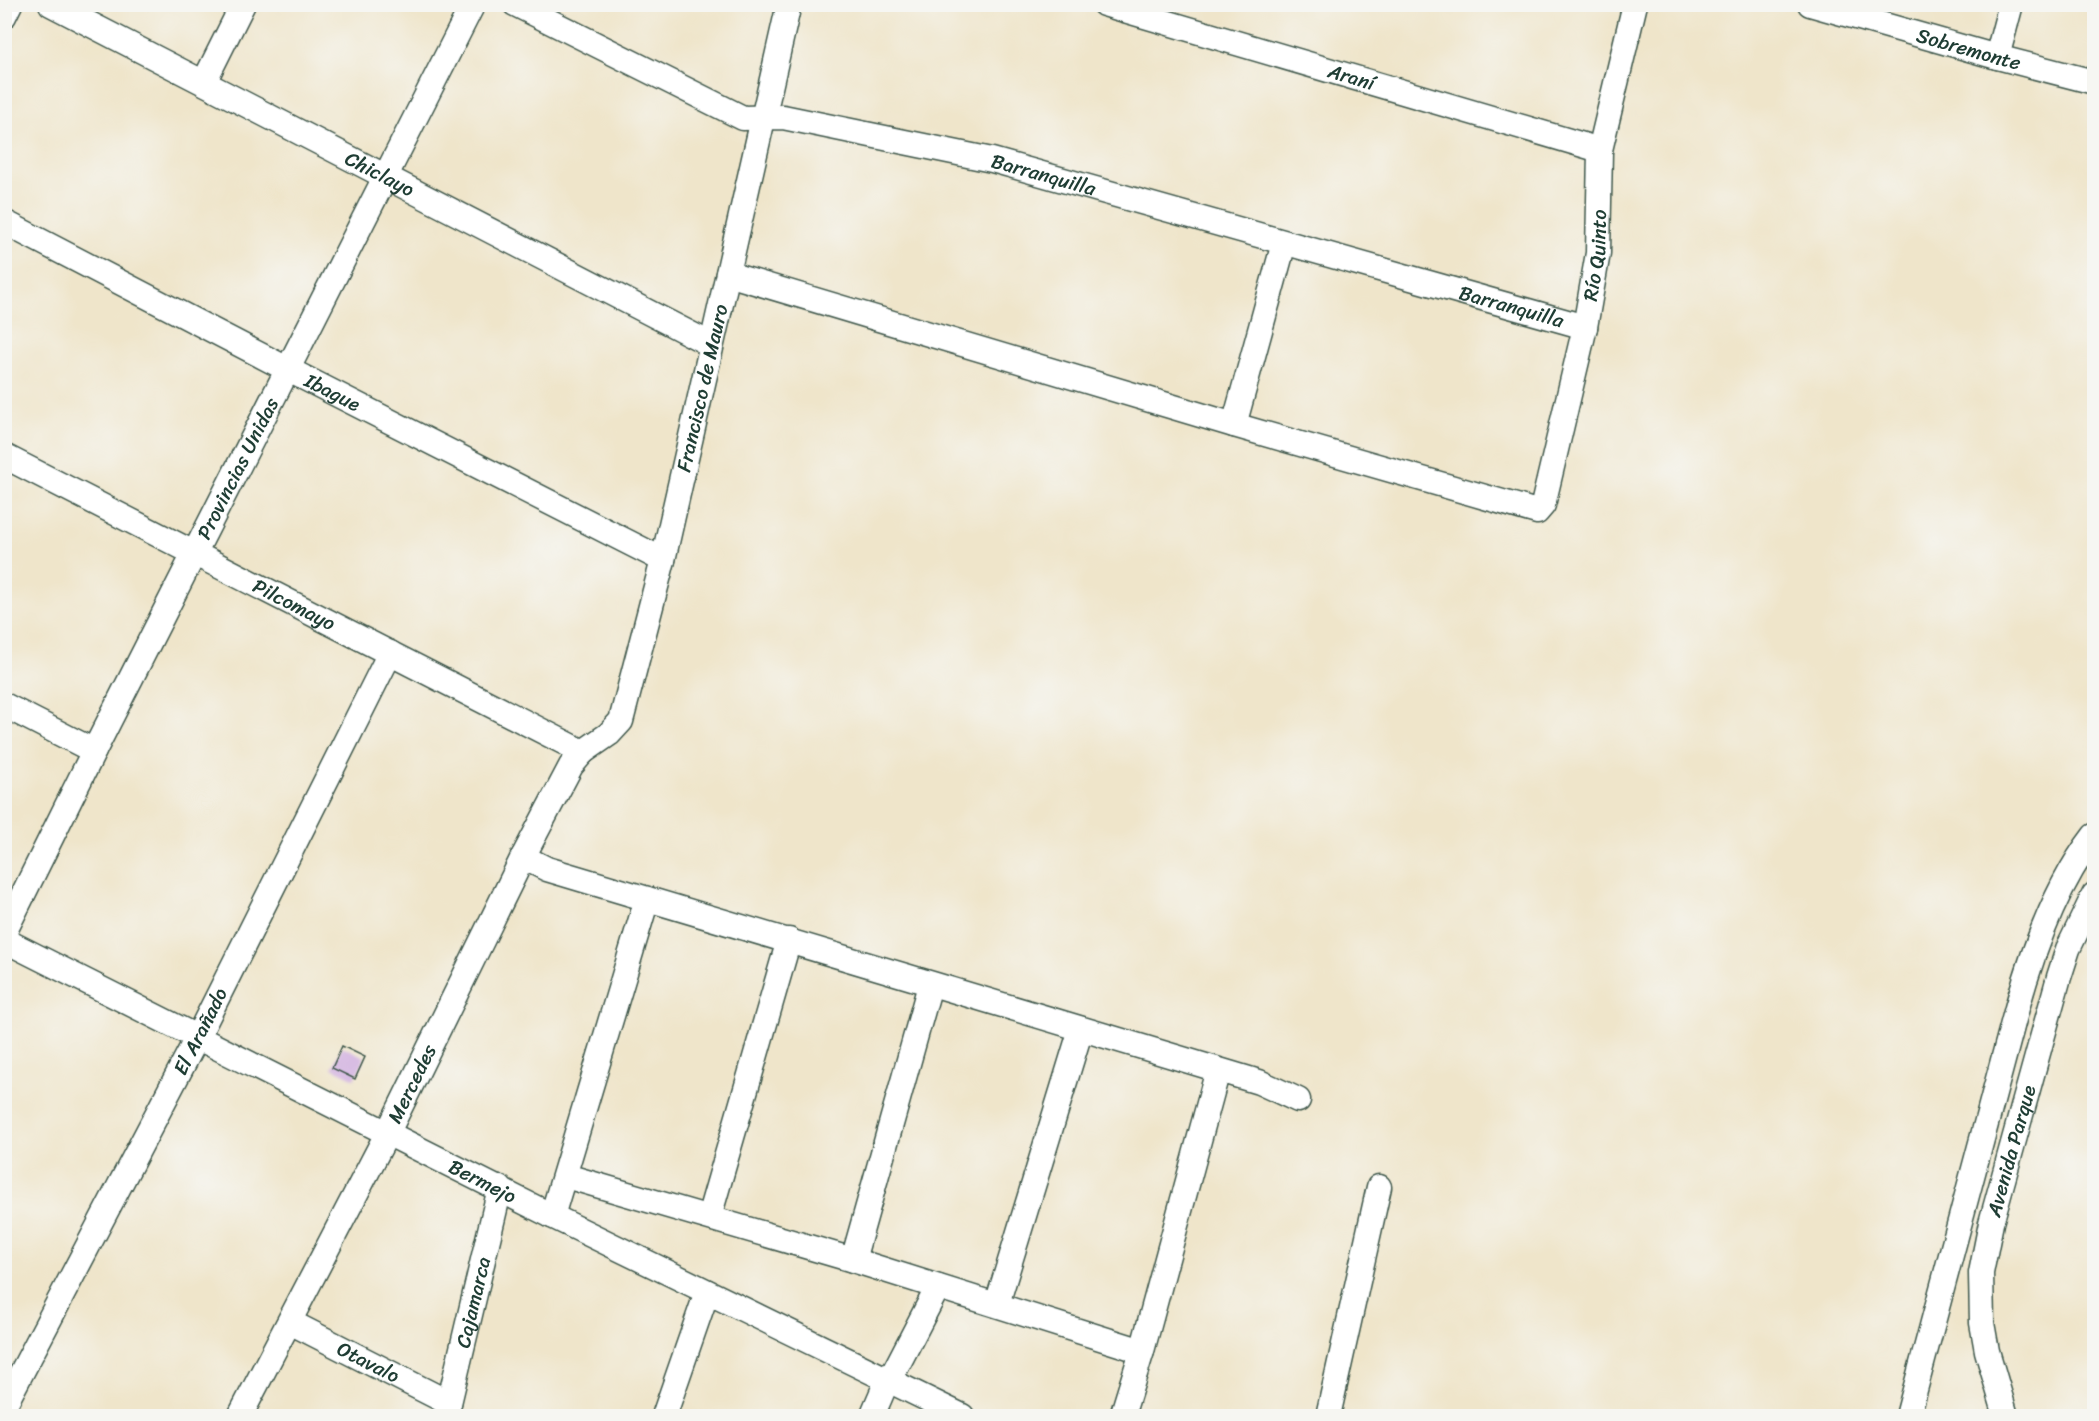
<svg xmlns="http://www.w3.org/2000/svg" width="2099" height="1421" viewBox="0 0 2099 1421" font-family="Sriracha,sans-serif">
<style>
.building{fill:#cda8de}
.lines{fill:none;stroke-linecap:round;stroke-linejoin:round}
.minor-casing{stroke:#3e564a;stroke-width:27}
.minor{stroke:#fff;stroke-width:24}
.labels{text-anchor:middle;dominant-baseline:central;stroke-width:6;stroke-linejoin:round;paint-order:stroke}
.street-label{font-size:20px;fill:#1f3d34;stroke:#f6f6f2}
</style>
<rect width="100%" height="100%" fill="#f6f6f2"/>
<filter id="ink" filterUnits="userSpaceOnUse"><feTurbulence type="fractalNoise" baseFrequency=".0167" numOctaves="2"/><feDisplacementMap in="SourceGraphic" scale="12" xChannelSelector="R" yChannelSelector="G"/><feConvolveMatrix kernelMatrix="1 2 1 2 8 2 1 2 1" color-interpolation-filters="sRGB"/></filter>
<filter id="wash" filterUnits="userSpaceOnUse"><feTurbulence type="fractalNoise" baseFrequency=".008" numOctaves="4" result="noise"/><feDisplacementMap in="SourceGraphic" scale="24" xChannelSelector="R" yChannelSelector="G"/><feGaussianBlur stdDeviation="1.35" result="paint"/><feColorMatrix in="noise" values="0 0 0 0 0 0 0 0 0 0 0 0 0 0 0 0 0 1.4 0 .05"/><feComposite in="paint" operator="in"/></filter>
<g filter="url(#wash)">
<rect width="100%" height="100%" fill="#efe5ca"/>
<g id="blocks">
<path class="building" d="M342,1046L365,1057L355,1079L332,1068Z"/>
</g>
</g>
<g filter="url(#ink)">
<use href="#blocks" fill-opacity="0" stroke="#3e564a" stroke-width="1.5"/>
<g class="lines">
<defs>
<g id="minor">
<path id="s1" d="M51,4L710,344"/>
<path id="s2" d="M515,4L743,118L783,117L992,160L1585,327"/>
<path id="s3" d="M1104,4L1600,150"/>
<path id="s4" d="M1810,4L1997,57L2094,82"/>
<path d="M4,16L10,4"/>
<path d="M1997,57L2011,4"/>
<path d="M204,82L243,4"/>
<path id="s5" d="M4,222L287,369L663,560"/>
<path id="s6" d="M728,274L1234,425L1537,512L1543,505L1585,327L1598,253L1600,150L1635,4"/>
<path d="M1234,425L1284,243"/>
<path id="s7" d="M4,456L583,752"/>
<path d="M4,705L94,751"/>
<path d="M523,857L547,869C784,939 1022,1011 1259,1082L1298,1100"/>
<path id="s8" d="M4,933L94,751L473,4"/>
<path id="s9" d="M4,940L552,1216L962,1416"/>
<path d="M566,1176L853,1260L1142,1351"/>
<path d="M552,1216L647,899"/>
<path d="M709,1217L789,940"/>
<path d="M853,1260L930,985"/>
<path d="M997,1304L1081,1029"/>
<path id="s10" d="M290,1322L449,1403"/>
<path id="s11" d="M4,1406L198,1036L390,653"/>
<path id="s12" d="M240,1416L388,1132L523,857L571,766L583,752L609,734L621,721L663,560L789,4"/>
<path id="s13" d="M446,1416L500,1188"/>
<path d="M664,1416L707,1292"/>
<path d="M872,1416L887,1381L895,1370L938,1287"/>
<path d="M1122,1416L1142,1351L1218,1070"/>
<path d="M1328,1416L1379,1187"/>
<path d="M1908,1416L2017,1008C2033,950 2057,884 2094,836"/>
<path id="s14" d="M2006,1416L1987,1351L1982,1323L1981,1273L1991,1223L2059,977L2068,949L2094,895"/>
</g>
</defs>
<use href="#minor" class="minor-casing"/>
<use href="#minor" class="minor"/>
</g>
</g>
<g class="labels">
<g class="street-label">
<text stroke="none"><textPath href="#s4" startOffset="165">Sobremonte</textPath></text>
<text stroke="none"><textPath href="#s3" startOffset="258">Araní</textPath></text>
<text stroke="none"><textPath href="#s1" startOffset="370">Chiclayo</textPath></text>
<text stroke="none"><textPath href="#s2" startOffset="562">Barranquilla</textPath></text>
<text stroke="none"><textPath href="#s6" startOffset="1108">Río Quinto</textPath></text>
<text stroke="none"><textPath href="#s2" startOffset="1048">Barranquilla</textPath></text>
<text stroke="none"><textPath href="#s12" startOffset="1140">Francisco de Mauro</textPath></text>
<text stroke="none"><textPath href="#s5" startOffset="370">Ibague</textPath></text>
<text stroke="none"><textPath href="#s8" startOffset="520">Provincias Unidas</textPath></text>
<text stroke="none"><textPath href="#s7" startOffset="326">Pilcomayo</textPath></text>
<text stroke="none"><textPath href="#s11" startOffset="423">El Arañado</textPath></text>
<text stroke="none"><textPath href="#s12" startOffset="374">Mercedes</textPath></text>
<text stroke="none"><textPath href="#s14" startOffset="272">Avenida Parque</textPath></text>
<text stroke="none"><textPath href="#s9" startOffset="536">Bermejo</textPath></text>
<text stroke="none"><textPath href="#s13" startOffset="117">Cajamarca</textPath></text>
<text stroke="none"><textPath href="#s10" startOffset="88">Otavalo</textPath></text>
</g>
</g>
<rect width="2099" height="1421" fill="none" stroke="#f6f6f2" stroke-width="24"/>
</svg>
